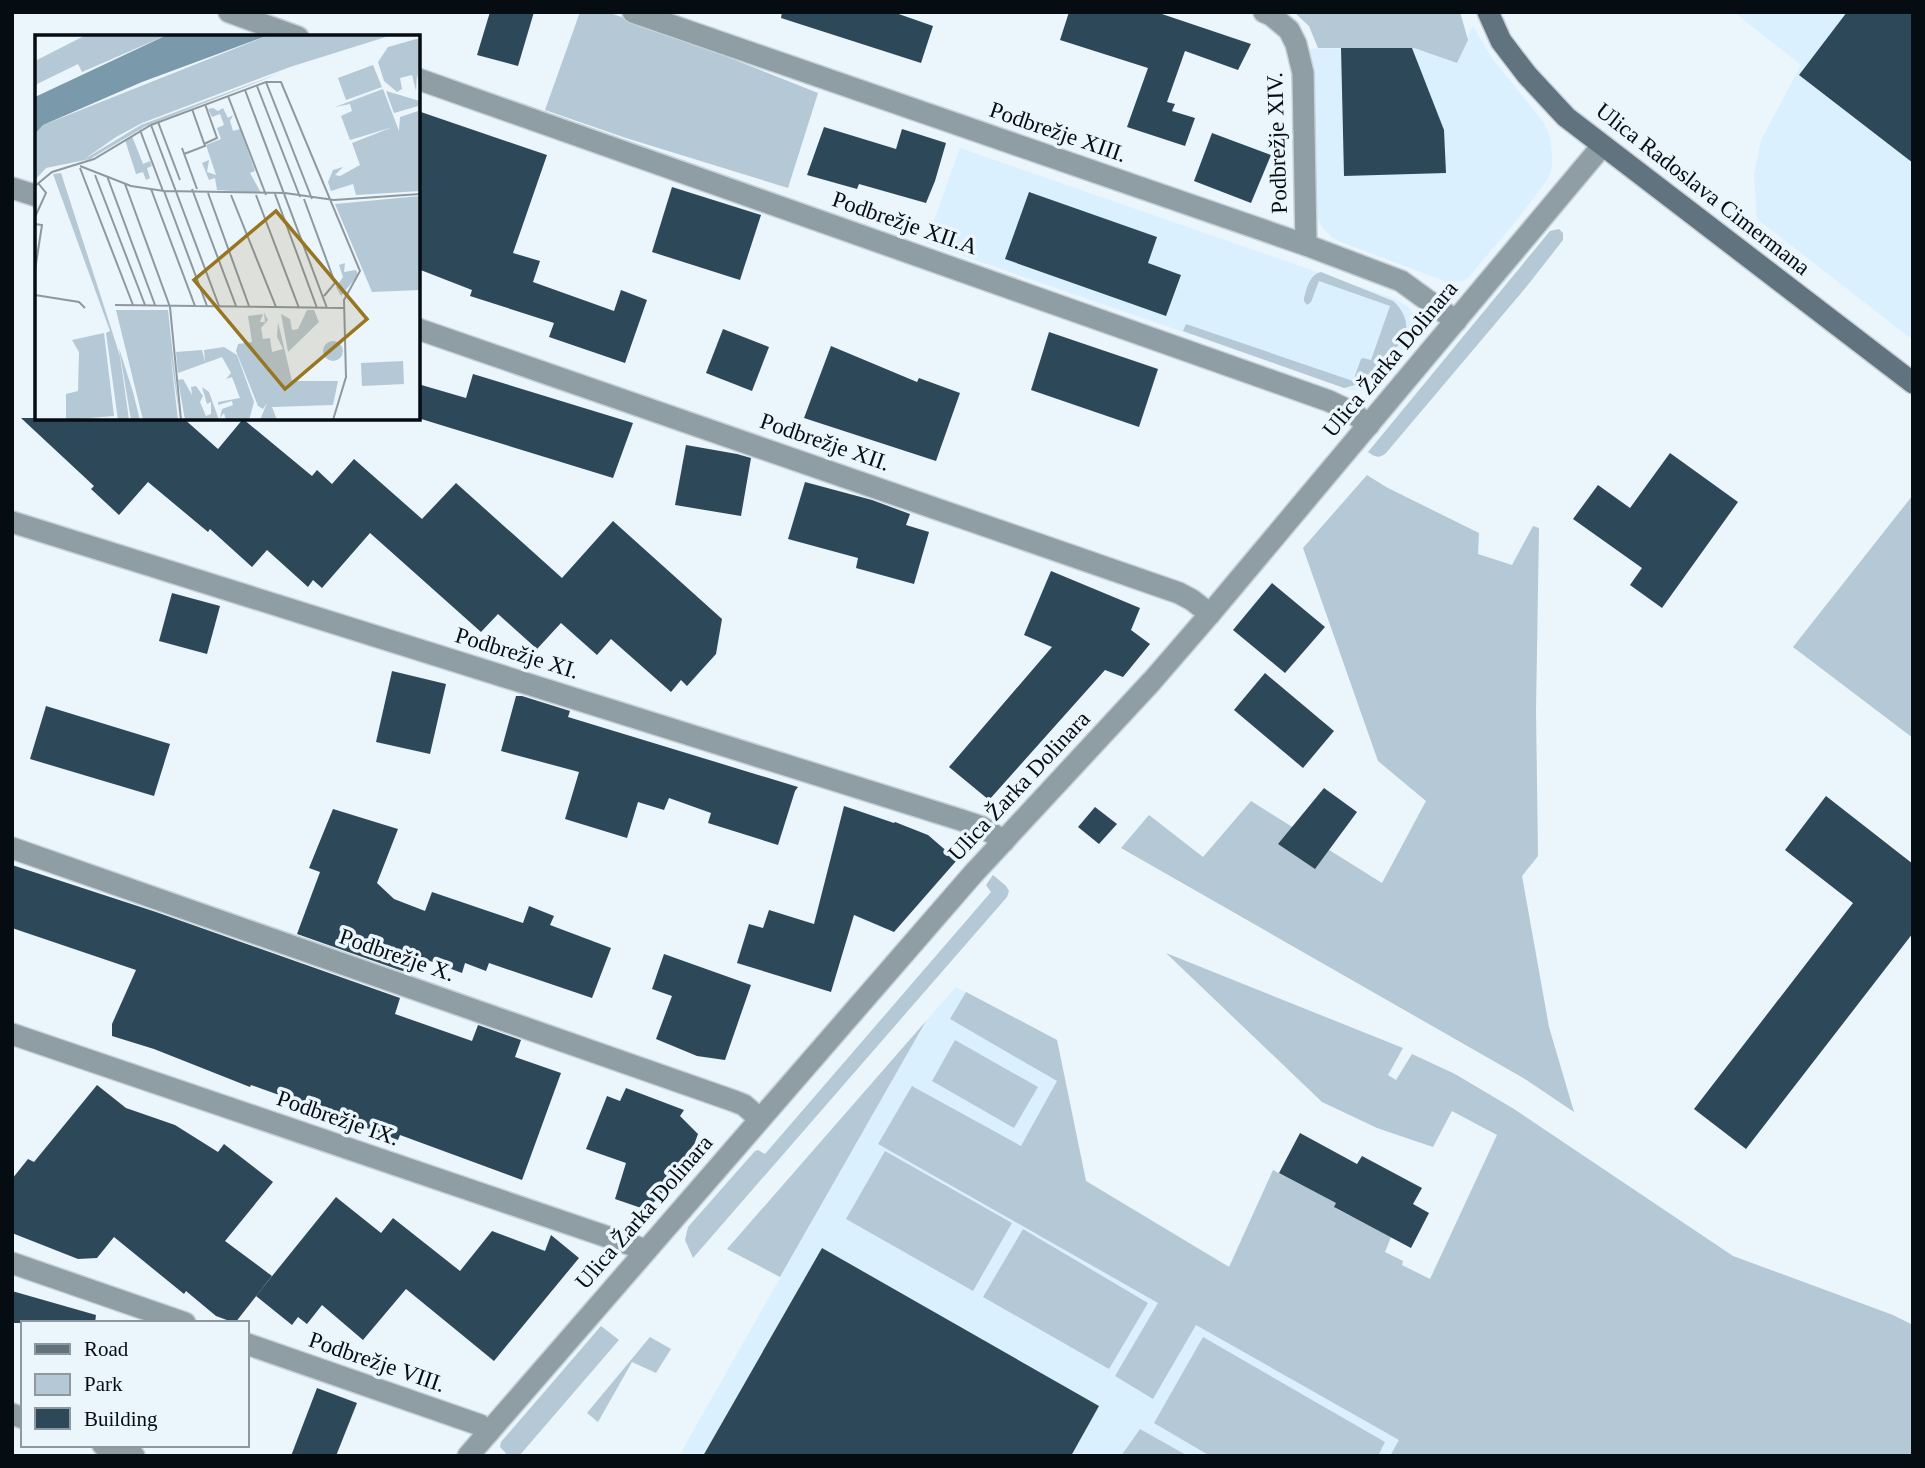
<svg xmlns="http://www.w3.org/2000/svg" width="1925" height="1468" viewBox="0 0 1925 1468" font-family="'Times New Roman',serif">
<style>
.built{fill:#dbf0fe}
.green{fill:#b5c8d5}
.building{fill:#2d4959}
.lines{fill:none;stroke-linecap:round;stroke-linejoin:round}
.street-casing{stroke:#c5d0d7;stroke-width:24}
.secondary-casing{stroke:#c5d0d7;stroke-width:24}
.street{stroke:#8f9da5;stroke-width:21}
.secondary{stroke:#60737f;stroke-width:21}
.labels{text-anchor:middle;dominant-baseline:central;stroke-width:7;stroke-linejoin:round;paint-order:stroke}
.street-label{font-size:23px;fill:#050d13;stroke:#eaf5fc}
.inset-road{fill:none;stroke:#8e989f;stroke-width:2}
.view{fill:#98751f;fill-opacity:0.15;stroke:#98751f;stroke-width:3.5}
.inset-edge{fill:none;stroke:#050d13;stroke-width:3.5}
</style>
<rect width="100%" height="100%" fill="#eaf5fc"/>
<g class="built">
<path d="M1734,12H1913V340L1757,219L1754,175L1761,140L1801,65Z"/>
<path d="M1473,26L1491,57L1544,123L1550,137L1552,154V168L1547,180L1520,216L1468,278L1462,281L1447,282L1346,244L1333,238L1322,227L1315,212L1313,66L1309,49L1414,48L1456,63Z"/>
<path d="M960,148L1395,299L1408,307L1413,314L1418,325L1417,339L1383,383L1363,391L1351,390L926,243Z"/>
<path d="M956,987L1057,1040L1086,1181L1230,1267L1517,1456H679L926,1021Z"/>
</g>
<g class="green">
<path d="M580,12H607L665,32L818,93L788,188L626,138L545,110Z"/>
<path d="M1294,12H1460L1468,40L1457,63L1414,48H1318L1309,26Z"/>
<path d="M1559,229L1563,233V240L1527,286L1386,453C1379,459 1375,457 1368,452L1550,231Z"/>
<path d="M1321,272L1393,301C1404,310 1409,324 1405,337L1371,377L1362,383L1344,388L1183,331L1186,324L1353,381L1361,359L1363,358L1371,360L1390,306L1319,281L1311,302L1307,305L1304,301V298C1307,288 1309,275 1321,272Z"/>
<path d="M1367,475L1386,487L1479,533L1478,554L1512,565L1533,526L1539,528L1536,710L1538,856L1522,876L1549,1027L1574,1112L1525,1079L1121,848L1149,815L1203,857L1251,801L1382,883L1426,801L1378,761L1303,548Z"/>
<path d="M1913,495V738L1793,647Z"/>
<path d="M993,875L1006,886L1009,891L1007,897L693,1258L685,1240L688,1227L755,1151L758,1150L765,1154L991,892L986,885Z"/>
<path d="M1166,953L1403,1048L1388,1075L1396,1080L1412,1054L1455,1074L1514,1109L1733,1256L1893,1315L1913,1325V1456H1390L1399,1440L1196,1325L1153,1399L1115,1376L1158,1303L878,1144L912,1086L1021,1146L1057,1081L950,1019L966,992L1057,1040L1086,1181L1229,1267L1273,1170L1336,1203L1335,1208L1391,1237L1385,1252L1403,1261L1402,1265L1430,1279L1497,1135L1452,1111L1433,1147L1377,1128L1322,1102Z"/>
<path d="M926,1021L780,1277L727,1249Z"/>
<path d="M955,1040L1038,1087L1014,1128L932,1081Z"/>
<path d="M885,1151L1012,1223L973,1291L846,1219Z"/>
<path d="M1023,1229L1148,1303L1109,1369L983,1297Z"/>
<path d="M601,1326L619,1340L519,1456H503L506,1453L500,1447L501,1442Z"/>
<path d="M650,1337L671,1349L656,1373L632,1362L598,1422L587,1413Z"/>
<path d="M1203,1337L1385,1442L1378,1456H1210L1154,1423Z"/>
<path d="M1140,1429L1188,1456H1121Z"/>
</g>
<g class="building">
<path d="M490,12H534L518,66L477,55Z"/>
<path d="M782,12H893L933,26L921,63L781,18Z"/>
<path d="M1069,12H1156L1251,44L1238,70L1185,51L1167,102L1175,104L1172,111L1195,118L1185,146L1127,127L1148,68L1060,40Z"/>
<path d="M1847,12H1913V163L1799,75Z"/>
<path d="M1341,48H1412L1444,130L1446,173L1344,176Z"/>
<path d="M418,111L547,155L513,253L540,261L533,282L614,311L621,290L647,300L625,363L549,337L554,323L470,296L472,290L418,269Z"/>
<path d="M824,127L896,149L902,129L946,143L935,181L926,203L859,184L857,189L807,175Z"/>
<path d="M1212,133L1271,155L1251,203L1194,181Z"/>
<path d="M672,187L761,215L740,280L652,252Z"/>
<path d="M1029,192L1157,237L1148,263L1181,275L1166,316L1005,259Z"/>
<path d="M723,329L769,347L752,391L706,373Z"/>
<path d="M1049,332L1158,369L1139,427L1031,390Z"/>
<path d="M831,346L917,382L919,378L960,393L936,461L804,418Z"/>
<path d="M473,374L633,423L613,478L418,418V384L466,398Z"/>
<path d="M21,418H183L218,449L243,419L312,476L317,470L332,484L354,459L422,519L456,483L562,578L613,521L722,619L716,654L687,686L681,680L671,692L611,639L597,655L561,623L537,649L498,614L481,632L370,533L322,588L313,580L308,587L267,550L252,567L210,529L208,532L148,482L119,515L91,489L94,486Z"/>
<path d="M686,445L737,454L751,458L741,516L675,505Z"/>
<path d="M1670,453L1738,502L1662,608L1630,585L1642,568L1573,519L1598,485L1630,508Z"/>
<path d="M805,482L872,500L910,514L906,525L929,532L914,584L856,568L858,558L788,539Z"/>
<path d="M1051,571L1140,608L1131,630L1150,644L1123,677L1105,670L989,800L949,767L1052,647L1024,635Z"/>
<path d="M1272,583L1325,627L1285,673L1233,630Z"/>
<path d="M172,593L220,606L207,654L159,641Z"/>
<path d="M392,671L446,684L430,754L376,742Z"/>
<path d="M1265,673L1334,731L1303,768L1234,710Z"/>
<path d="M516,696H522L570,711L568,717L798,787L795,791L778,845L708,823L711,813L669,798L664,810L638,802L627,838L565,819L579,772L501,751Z"/>
<path d="M46,706L170,744L154,796L30,759Z"/>
<path d="M1324,788L1357,812L1315,869L1278,844Z"/>
<path d="M1826,796L1913,864V933L1746,1149L1694,1109L1853,903L1785,850Z"/>
<path d="M844,806L894,823L895,822L928,835L957,860L894,932L854,915L831,992L737,963L749,924L763,928L769,910L814,924Z"/>
<path d="M1095,807L1117,824L1099,844L1078,827Z"/>
<path d="M333,809L398,829L377,883L394,899L425,911L432,892L523,923L529,906L554,916L550,925L611,948L592,998L489,963L486,971L465,963L462,973L414,955L408,973L297,934L320,872L309,868Z"/>
<path d="M12,865L156,912L400,998L395,1014L472,1041L478,1025L521,1040L515,1057L561,1073L522,1180L400,1135L398,1140L359,1125L360,1124L251,1085L250,1087L154,1049L112,1036V1024L136,970L12,928Z"/>
<path d="M664,954L751,985L725,1060L697,1056L656,1039L672,996L652,989Z"/>
<path d="M97,1085L126,1108L175,1125L218,1152L224,1144L273,1182L225,1241L272,1276L235,1323L216,1316L186,1291L184,1294L114,1237L97,1258L78,1259L12,1233V1179L28,1159L34,1162Z"/>
<path d="M626,1088L684,1110L680,1116L698,1134L687,1164L647,1210L615,1199L626,1163L586,1149L607,1096L620,1101Z"/>
<path d="M1300,1133L1357,1164L1362,1156L1422,1188L1413,1204L1429,1213L1411,1248L1334,1207L1336,1203L1279,1173Z"/>
<path d="M336,1197L381,1233L393,1218L460,1271L492,1231L545,1251L551,1235L579,1258L494,1361L406,1289L363,1340L322,1305L307,1324L298,1317L292,1325L256,1296Z"/>
<path d="M822,1248L1099,1406L1071,1456H703Z"/>
<path d="M12,1291L96,1315L95,1323H12Z"/>
<path d="M317,1388L357,1403L336,1456H291Z"/>
</g>
<g class="lines">
<defs>
<g id="street">
<path d="M229,12L298,37"/>
<path d="M633,12L1306,245L1401,281L1456,321"/>
<path d="M1264,12L1271,15L1289,30L1296,44L1303,73L1306,245"/>
<path d="M418,79L1329,401L1350,411L1369,425"/>
<path d="M12,188L37,196"/>
<path d="M418,329L1179,593L1192,600L1210,614"/>
<path d="M12,522L961,820L982,827L1004,841"/>
<path d="M12,848L734,1101L744,1105L760,1119"/>
<path d="M12,1034L646,1250"/>
<path d="M12,1263L185,1323"/>
<path d="M247,1344L480,1425L489,1432"/>
<path d="M12,1414L23,1418"/>
<path d="M103,1445L134,1456"/>
<path d="M468,1456L973,874L1152,681L1210,614L1602,146"/>
</g>
<path id="secondary" d="M1488,12L1501,41L1527,75L1566,117L1913,383"/>
</defs>
<use href="#street" class="street-casing"/>
<use href="#secondary" class="secondary-casing"/>
<use href="#street" class="street"/>
<use href="#secondary" class="secondary"/>
</g>
<g class="labels">
<g class="street-label">
<text transform="translate(1058 132) rotate(19)">Podbrežje XIII.</text>
<text transform="translate(1277 143) rotate(-92)">Podbrežje XIV.</text>
<text transform="translate(1703 189) rotate(38)">Ulica Radoslava Cimermana</text>
<text transform="translate(905 223) rotate(19)">Podbrežje XII.A</text>
<text transform="translate(1390 359) rotate(-50)">Ulica Žarka Dolinara</text>
<text transform="translate(825 442) rotate(19)">Podbrežje XII.</text>
<text transform="translate(517 653) rotate(17)">Podbrežje XI.</text>
<text transform="translate(1019 786) rotate(-47)">Ulica Žarka Dolinara</text>
<text transform="translate(397 955) rotate(19)">Podbrežje X.</text>
<text transform="translate(338 1118) rotate(19)">Podbrežje IX.</text>
<text transform="translate(644 1212) rotate(-49)">Ulica Žarka Dolinara</text>
<text transform="translate(377 1362) rotate(19)">Podbrežje VIII.</text>
</g>
</g>
<g transform="translate(35 35)">
<rect width="385" height="385" fill="#eaf5fc"/>
<path d="M51,0H132L47,37L43,29L0,50V26ZM234,0H357L255,32L107,88L81,102L48,125L106,90L248,37L111,91L55,124L11,133L0,145V99L8,90ZM385,3V55L382,39L381,56L377,40L365,43L367,54L362,57L349,46L343,27L353,12ZM338,30L347,52L311,65L303,43ZM348,54L364,96L365,82L383,76V71L359,78L351,56L385,66V156L321,160L318,149L296,156L293,147L298,135L308,132L300,140L305,141L325,130L317,108L358,92L315,105L306,81L317,76L315,69L300,72ZM178,73L183,76L188,73L193,83L198,80L195,86L198,96L205,94L220,136L215,138L226,158L182,155L180,143L174,145L167,128L174,125L172,137L181,140L171,110L186,104L182,93L189,90L185,79L177,82L173,74ZM97,101L108,129L115,126L117,131L112,133L115,143L111,145L108,137L101,139L90,105ZM26,138L85,321L94,385H83L71,298L75,296L18,139ZM385,161V255L337,257L300,169ZM310,228L309,237L321,235L323,240L306,261L301,252L308,242L304,230ZM81,275H133L145,385L135,315L143,385H108ZM272,275H279L284,287L253,317L246,279L255,284L257,295L263,294ZM229,277L233,285L226,293L228,304L235,303L237,317L248,314L242,302L243,287L257,346H303L298,370L237,372L242,385H225L232,368L228,374L223,371L201,316L203,309L217,307L213,281L228,279L225,287H230ZM69,298L79,381L31,385V359L43,356L44,317L37,305ZM288 316a10 10 0 1 1 20 0a10 10 0 1 1-20 0ZM189,312L202,320L219,367L214,385H191L189,378L185,383L187,374L198,370L197,366L183,370V367L205,363L197,342L191,344L196,338L187,322L143,338L141,317L167,315L170,327L169,315ZM84,313L98,357L105,385H96ZM368,326L369,349L327,351L326,328ZM148,344L157,360L156,352L161,351L168,361L165,367L171,381L176,379V367L172,369L167,352L174,357L184,385H150L143,345Z" fill="#b5c8d5"/>
<path d="M132,0H234L107,47L8,90L0,99V62Z" fill="#7a99ab"/>
<path class="inset-road" d="M231,47L277,164M222,51L265,162M210,55L292,273M193,61L231,160M123,87L145,145M116,90L184,271M105,95L128,156M169,109L182,103L170,69M147,113L162,154M149,119L170,111L157,74M45,131L96,151L129,156L250,158L299,165L385,159M45,133L98,270M60,140L110,270M72,141L120,270M90,149L135,272L146,385M0,151L17,137L59,124L116,90L231,47H246L325,236L309,265L311,342L298,385M116,154L160,271M157,154L201,271M129,156L172,271M173,158L214,271M240,159L282,273M196,160L241,272M221,160L264,273M269,164L300,248L289,261M0,182L11,158L3,148M0,189L7,190L0,235M0,260L44,267L50,273M80,270L309,273"/>
<path class="view" d="M241,176L332,284L250,354L159,245Z"/>
<rect width="385" height="385" class="inset-edge"/>
</g>
<rect width="1925" height="1468" fill="none" stroke="#050d13" stroke-width="28"/>
<rect x="21" y="1321" width="228" height="126" fill="#eaf5fc" stroke="#8e989f" stroke-width="2"/>
<rect x="35" y="1344" width="35" height="10" fill="#60737f" stroke="#8e989f" stroke-width="2"/>
<text x="84" y="1356" font-size="21" fill="#050d13">Road</text>
<rect x="35" y="1374" width="35" height="21" fill="#b5c8d5" stroke="#8e989f" stroke-width="2"/>
<text x="84" y="1391" font-size="21" fill="#050d13">Park</text>
<rect x="35" y="1408" width="35" height="21" fill="#2d4959" stroke="#8e989f" stroke-width="2"/>
<text x="84" y="1426" font-size="21" fill="#050d13">Building</text>
</svg>
